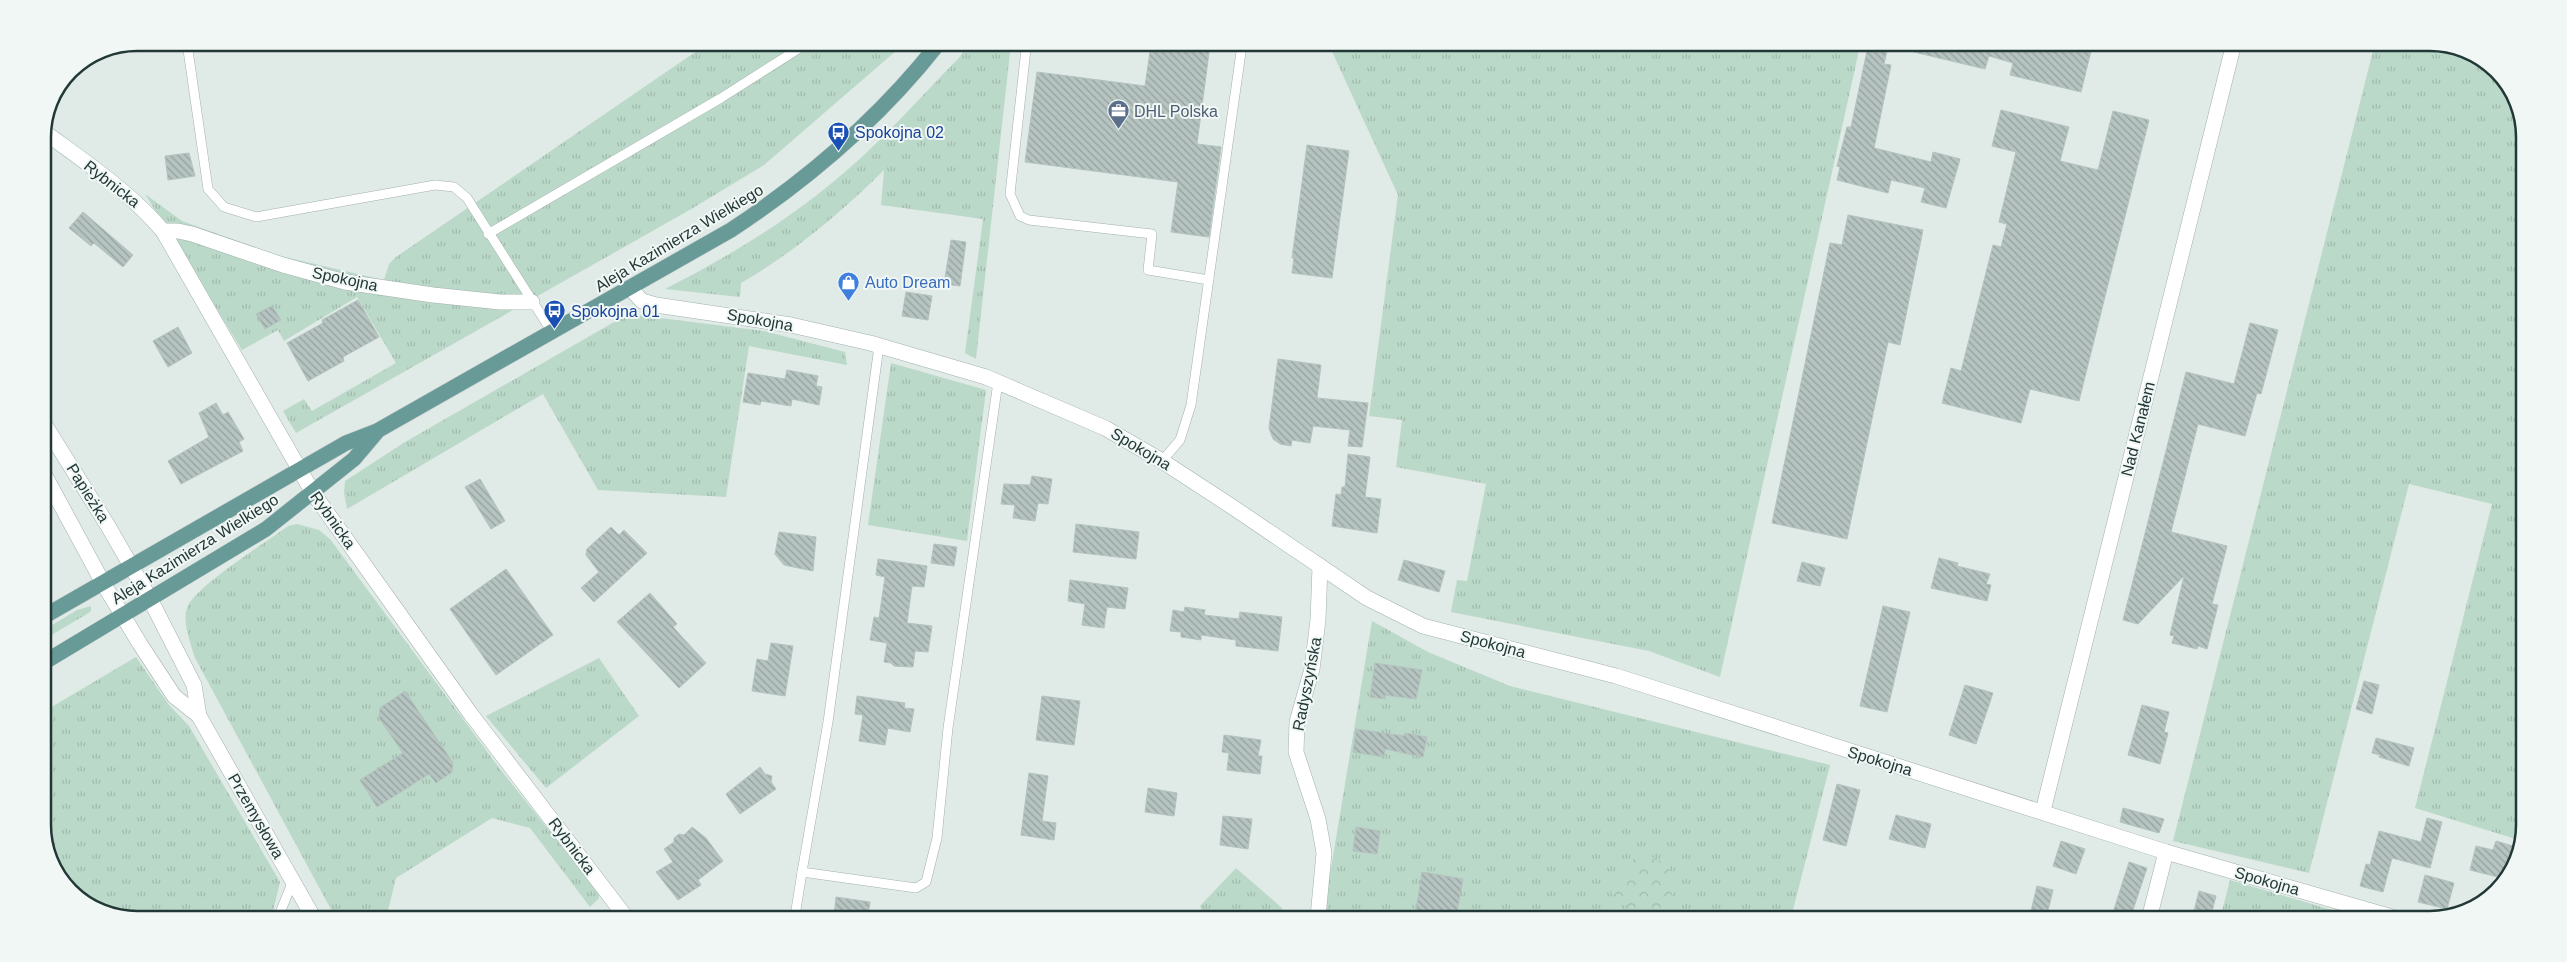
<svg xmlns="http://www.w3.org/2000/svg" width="2567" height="962" viewBox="0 0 2567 962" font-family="Helvetica,sans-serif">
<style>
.grass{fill:url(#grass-tufts)}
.forest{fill:url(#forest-crowns)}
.building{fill:url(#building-back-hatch);stroke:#b3c3bf}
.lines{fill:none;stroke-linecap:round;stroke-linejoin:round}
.service-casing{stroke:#a3b1af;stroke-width:10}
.minor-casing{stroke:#a3b1af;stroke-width:16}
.primary-casing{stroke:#c1c7c7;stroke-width:16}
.service{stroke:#fff;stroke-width:9}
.minor{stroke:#fff;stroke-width:15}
.primary{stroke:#689b98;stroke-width:15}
.labels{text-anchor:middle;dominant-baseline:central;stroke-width:4;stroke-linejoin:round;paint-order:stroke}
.service-label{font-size:16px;fill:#4e5e75;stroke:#f0f7f5;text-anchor:start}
.transit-label{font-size:16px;fill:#164399;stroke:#f0f7f5;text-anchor:start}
.street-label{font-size:16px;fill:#223837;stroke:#f0f7f5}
.shop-label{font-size:16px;fill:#366cbe;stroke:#f0f7f5;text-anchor:start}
.rim{fill:none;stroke:#223837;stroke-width:2.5}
</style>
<defs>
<pattern id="grass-tufts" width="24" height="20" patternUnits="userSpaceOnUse" patternTransform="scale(1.25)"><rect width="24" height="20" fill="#bbd9c9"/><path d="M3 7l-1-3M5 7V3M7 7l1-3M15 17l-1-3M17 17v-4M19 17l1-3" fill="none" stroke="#a0bbad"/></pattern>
<pattern id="forest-crowns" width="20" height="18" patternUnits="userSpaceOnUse" patternTransform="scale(1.25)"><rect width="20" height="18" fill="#bbd9c9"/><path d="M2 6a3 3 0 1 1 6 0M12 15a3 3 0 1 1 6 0" fill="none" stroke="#a0bbad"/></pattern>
<pattern id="building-back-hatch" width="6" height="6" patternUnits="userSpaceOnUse" patternTransform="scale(1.25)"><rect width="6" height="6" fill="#b6c4c1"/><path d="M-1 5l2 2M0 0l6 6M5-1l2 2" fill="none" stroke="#94a09e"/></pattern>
</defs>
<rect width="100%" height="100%" fill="#e0eae7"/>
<g class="grass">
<path d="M707,44H904L764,165L693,208L296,433L283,411L304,399L312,411L396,363L357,297L284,341L278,330L242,350L145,194L182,221L276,255L384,280L389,264L396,257Z"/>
<path d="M968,44H1011L976,359L965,353L983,219L881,205L884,170C842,212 793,253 741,283L740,297L665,289C730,256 791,219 846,171C886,137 921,96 959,58Z"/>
<path d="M1329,45L1860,46L1720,677L1649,651L1451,612L1457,580L1467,581L1486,484L1396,467L1402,420L1369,416L1398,195Z"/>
<path d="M2374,47L2461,48L2505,79L2524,131L2519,840L2415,808L2492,504L2409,484L2309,873L2173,841Z"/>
<path d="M628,314L764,331L845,352L847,365L749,346L726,497L598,490L543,394L347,509L344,493L345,481L405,442Z"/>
<path d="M891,363L986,390L967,541L868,525Z"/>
<path d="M297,524L319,530L330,539L500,769L599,893V898L590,907L530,828L492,818L396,878L387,915H334L195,658C191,644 182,623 187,608C194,587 267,542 288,526Z"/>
<path d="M91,606V611L87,614L48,637L44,630L77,610Z"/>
<path d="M1372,621L1428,652L1510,686L1830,765L1791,918L1323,917Z"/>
<path d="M136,657L169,705L189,726L280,882L272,915L106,914L62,883L43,831V712Z"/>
<path d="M599,658L639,716L546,788L486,716Z"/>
<path d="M1236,868L1282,908L1284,917H1204L1200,906Z"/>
<path d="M2230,880L2363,919H2220Z"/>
</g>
<path class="forest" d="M1639,851L1669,865L1675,918H1637L1636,914L1611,893Z"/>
<g class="building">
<path d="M1151,45H1210L1197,144L1221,147L1209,237L1171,232L1178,182L1025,162L1037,72L1145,86Z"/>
<path d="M1868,46H1888L1884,64L1891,65L1874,148L1931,162L1933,152L1960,159L1946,208L1921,202L1925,188L1891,180L1888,193L1837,180L1840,167L1837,166L1847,127H1851Z"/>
<path d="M1915,46L1991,47H2092L2081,92L2010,75L2013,63L1989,56L1985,69L1914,52Z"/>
<path d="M2001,110L2069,127L2060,161L2098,170L2113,111L2149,120L2079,401L2030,389L2021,423L1942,403L1951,368L1961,371L1993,245L2001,247L2007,224L1999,222L2016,152L1992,146Z"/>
<path d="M1307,145L1349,151L1332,278L1292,273L1294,258H1292Z"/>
<path d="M189,153L195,176L168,180L165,156Z"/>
<path d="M83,212L133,255L123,267L94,243L91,246L69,228Z"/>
<path d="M1848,215L1923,230L1900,345L1888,342L1847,539L1772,523L1830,243L1842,245Z"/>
<path d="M951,240L966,242L960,286L944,284Z"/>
<path d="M906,292L932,296L928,320L902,316Z"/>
<path d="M358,300L379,337L343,357L344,361L308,381L287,343L323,323L322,320Z"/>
<path d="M272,306L281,320L265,329L256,314Z"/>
<path d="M2250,323L2278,330L2261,394L2257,393L2245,436L2198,424L2171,532L2227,546L2212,604L2218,605L2207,649L2198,646L2197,649L2172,643L2174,636L2170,635L2184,576L2138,624L2123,620L2186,372L2234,384Z"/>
<path d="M178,327L192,353L168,367L153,341Z"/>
<path d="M1278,359L1321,365L1317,398L1368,403L1362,447L1348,446L1350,430L1313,426L1310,443L1292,440L1291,446L1280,444L1273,439L1269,428Z"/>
<path d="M787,370L818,376L816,386L822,387L819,405L792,399L791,406L761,401L760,405L743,402L748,373L785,379Z"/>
<path d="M216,403L223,415L228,412L244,439L239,442L243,451L181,484L168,461L209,437L199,413Z"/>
<path d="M1348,454L1370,457L1365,497L1381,499L1377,533L1332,526L1336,494L1341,495L1342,487H1345Z"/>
<path d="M1032,476L1052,479L1048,504L1038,503L1035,521L1013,518L1015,505L1001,504L1004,484L1030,485Z"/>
<path d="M480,479L505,521L491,529L465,487Z"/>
<path d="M1076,524L1139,532L1136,559L1073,552Z"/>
<path d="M611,527L619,535L624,530L647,553L594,602L581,588L599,572L586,555L587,549Z"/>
<path d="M779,532L816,537L813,571L784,565L775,554Z"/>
<path d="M934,544L957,547L954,566L931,563Z"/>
<path d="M1939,558L1958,563L1957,566L1990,574L1986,584L1991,585L1987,601L1931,588Z"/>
<path d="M878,559L927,566L924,587L912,586L907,623L932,626L928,652L915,651L913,667L894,666L891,663L884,662L887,643L870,640L874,617L879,618L885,577L876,575Z"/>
<path d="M1404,560L1445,571L1439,592L1398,580Z"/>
<path d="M1802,562L1825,568L1820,586L1797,581Z"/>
<path d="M506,569L553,635L496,675L450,609Z"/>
<path d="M1070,580L1128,588L1125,609L1107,607L1104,628L1082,625L1085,604L1068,601Z"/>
<path d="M650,593L677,624L673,627L706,663L679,688L617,622Z"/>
<path d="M1883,606L1910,612L1887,712L1860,706Z"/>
<path d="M1185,607L1205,610L1204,615L1239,619L1240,612L1282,617L1278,651L1236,646V640L1201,635V640L1181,637V632L1170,631L1173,610L1184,612Z"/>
<path d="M771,643L793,646L785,696L752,691L757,659L768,661Z"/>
<path d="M1375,663L1422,670L1416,699L1385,695V699L1370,697Z"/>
<path d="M2364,681L2379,685L2372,714L2356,709Z"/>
<path d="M1965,685L1993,693L1976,744L1949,735Z"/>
<path d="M405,691L453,763L452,772L436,783L429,774L377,807L360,780L403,753L379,718L380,708Z"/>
<path d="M857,696L905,703L904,708L914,709L910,732L888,728L885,745L859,741L863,715L855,714Z"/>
<path d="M1042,696L1080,701L1074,745L1036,740Z"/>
<path d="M2142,705L2169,712L2164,732L2168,733L2160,764L2128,755Z"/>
<path d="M1356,729L1404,736L1405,733L1427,737L1423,757L1385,749L1384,757L1353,752Z"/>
<path d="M1224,735L1261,740L1258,756H1262L1260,774L1227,770L1229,753L1222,752Z"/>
<path d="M2376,738L2414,748L2409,766L2379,757L2380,755L2372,753Z"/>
<path d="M760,767L765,774L772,776L771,782L776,789L740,814L726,794Z"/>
<path d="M1029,773L1048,776L1042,821L1056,823L1054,840L1021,835Z"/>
<path d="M1837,784L1860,790L1846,846L1823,840Z"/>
<path d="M1148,788L1177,793L1174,816L1145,812Z"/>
<path d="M2123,808L2164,819L2159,833L2120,822Z"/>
<path d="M1896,815L1931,824L1925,848L1889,839Z"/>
<path d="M1223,816L1252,819L1248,849L1220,845Z"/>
<path d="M2427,818L2442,822L2430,868L2392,858L2383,892L2360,886L2366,864L2370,865L2379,831L2421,842Z"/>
<path d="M692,827L706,838L723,861L698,880L701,885L678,900L656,872L673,862L664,849L674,842V838L679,834L684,835Z"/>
<path d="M1356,827L1380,831L1377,854L1353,851Z"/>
<path d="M2061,841L2085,849L2076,874L2053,866Z"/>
<path d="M2496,841L2516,847L2511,865L2506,863L2503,875L2499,874L2498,877L2470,870L2476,846L2493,850Z"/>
<path d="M2129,862L2147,868L2130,919H2111Z"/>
<path d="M1422,872L1463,879L1456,917H1415Z"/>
<path d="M2425,875L2454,883L2447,909L2418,902Z"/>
<path d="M2037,886L2053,890L2046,919H2029Z"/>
<path d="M2199,891L2216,896L2210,919H2192Z"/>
<path d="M836,897L870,902L868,916H834Z"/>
</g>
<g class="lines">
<defs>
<g id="service">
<path d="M187,43L208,189L224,207L256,217L435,185L454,187L467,198L552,332"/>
<path d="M1030,44L1026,49L1010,194L1020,216L1029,220L1152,234L1148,270L1209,280"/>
<path d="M488,234L721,98L806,44"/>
<path d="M1162,461L1180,440L1191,405L1242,45"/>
<path d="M802,872L828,722L879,346"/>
<path d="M279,915L293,881"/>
<path d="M795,916L802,872L916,888L926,882L937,838L948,728L998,382"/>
</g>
<g id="minor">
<path d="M43,131C85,162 129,191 163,231L313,493L470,713L625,916"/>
<path d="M163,231H178L192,234L283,265L345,282L433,295L500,302H532"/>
<path d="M630,288L642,301L656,305L791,325L870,343L986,377L1105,428L1162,461L1231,506L1367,598L1423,626L1616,676L2166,852L2399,919"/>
<path d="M43,422L108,526L150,599L194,685L199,716L312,915"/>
<path d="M43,472L103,583L140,644L174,696L199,716"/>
<path d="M2043,811L2233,47"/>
<path d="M1318,917L1324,853L1318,819L1296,752L1297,722L1312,669L1318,620L1320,566"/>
<path d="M2149,919L2166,852"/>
</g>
<g id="primary">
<path d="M43,617L346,443L377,431L731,230C810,178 879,119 938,44"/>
<path d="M43,663L266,529L354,459L376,433"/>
</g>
</defs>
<use href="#service" class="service-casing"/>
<use href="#minor" class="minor-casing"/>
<use href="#primary" class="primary-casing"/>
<use href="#service" class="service"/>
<use href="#minor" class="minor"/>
<use href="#primary" class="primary"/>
</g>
<defs>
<symbol id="office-pin" viewBox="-11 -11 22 30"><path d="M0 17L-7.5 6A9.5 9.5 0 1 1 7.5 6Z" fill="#5c6f8a" stroke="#f0f7f5"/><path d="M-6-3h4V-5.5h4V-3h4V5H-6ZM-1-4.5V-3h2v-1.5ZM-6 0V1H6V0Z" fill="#fff"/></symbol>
<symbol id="bus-pin" viewBox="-11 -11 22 30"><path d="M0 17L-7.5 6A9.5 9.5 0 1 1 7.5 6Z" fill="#1a4fb4" stroke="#f0f7f5"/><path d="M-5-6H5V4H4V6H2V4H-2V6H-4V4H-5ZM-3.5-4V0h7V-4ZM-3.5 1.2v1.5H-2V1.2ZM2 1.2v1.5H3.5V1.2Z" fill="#fff"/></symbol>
<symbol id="shop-pin" viewBox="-11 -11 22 30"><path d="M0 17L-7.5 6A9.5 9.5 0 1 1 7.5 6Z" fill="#3f7fe0" stroke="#f0f7f5"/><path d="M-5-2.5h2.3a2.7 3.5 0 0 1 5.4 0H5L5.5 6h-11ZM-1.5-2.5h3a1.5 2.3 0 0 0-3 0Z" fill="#fff"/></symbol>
</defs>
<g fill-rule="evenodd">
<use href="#office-pin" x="1106" y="98" width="25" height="34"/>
<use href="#bus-pin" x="826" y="120" width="25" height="34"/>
<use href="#shop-pin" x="836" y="270" width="25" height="34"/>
<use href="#bus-pin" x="542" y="298" width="25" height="34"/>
</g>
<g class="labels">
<g class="service-label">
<text x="1134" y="111">DHL Polska</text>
</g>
<g class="transit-label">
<text x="855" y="132">Spokojna 02</text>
<text x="571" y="311">Spokojna 01</text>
</g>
<g class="street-label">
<text transform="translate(112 184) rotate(38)">Rybnicka</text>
<text transform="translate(679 238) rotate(-31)">Aleja Kazimierza Wielkiego</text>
<text transform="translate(345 279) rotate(12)">Spokojna</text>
<text transform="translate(760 320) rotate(10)">Spokojna</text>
<text transform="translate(2138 429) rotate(-76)">Nad Kanałem</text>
<text transform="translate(1141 449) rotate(31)">Spokojna</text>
<text transform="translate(88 493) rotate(58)">Papieżka</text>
<text transform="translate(333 520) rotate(55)">Rybnicka</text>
<text transform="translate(195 549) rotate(-32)">Aleja Kazimierza Wielkiego</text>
<text transform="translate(1493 644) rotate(15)">Spokojna</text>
<text transform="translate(1307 684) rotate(-79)">Radyszyńska</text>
<text transform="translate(1880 761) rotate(17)">Spokojna</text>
<text transform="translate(256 816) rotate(60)">Przemysłowa</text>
<text transform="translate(572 846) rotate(53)">Rybnicka</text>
<text transform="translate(2267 881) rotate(16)">Spokojna</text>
</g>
<g class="shop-label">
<text x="865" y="282">Auto Dream</text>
</g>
</g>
<path d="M0 0H2567V962H0ZM137 51H2430A86 86 0 0 1 2516 137V825A86 86 0 0 1 2430 911H137A86 86 0 0 1 51 825V137A86 86 0 0 1 137 51Z" fill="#f0f7f5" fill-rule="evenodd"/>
<path class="rim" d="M137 51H2430A86 86 0 0 1 2516 137V825A86 86 0 0 1 2430 911H137A86 86 0 0 1 51 825V137A86 86 0 0 1 137 51Z"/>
</svg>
